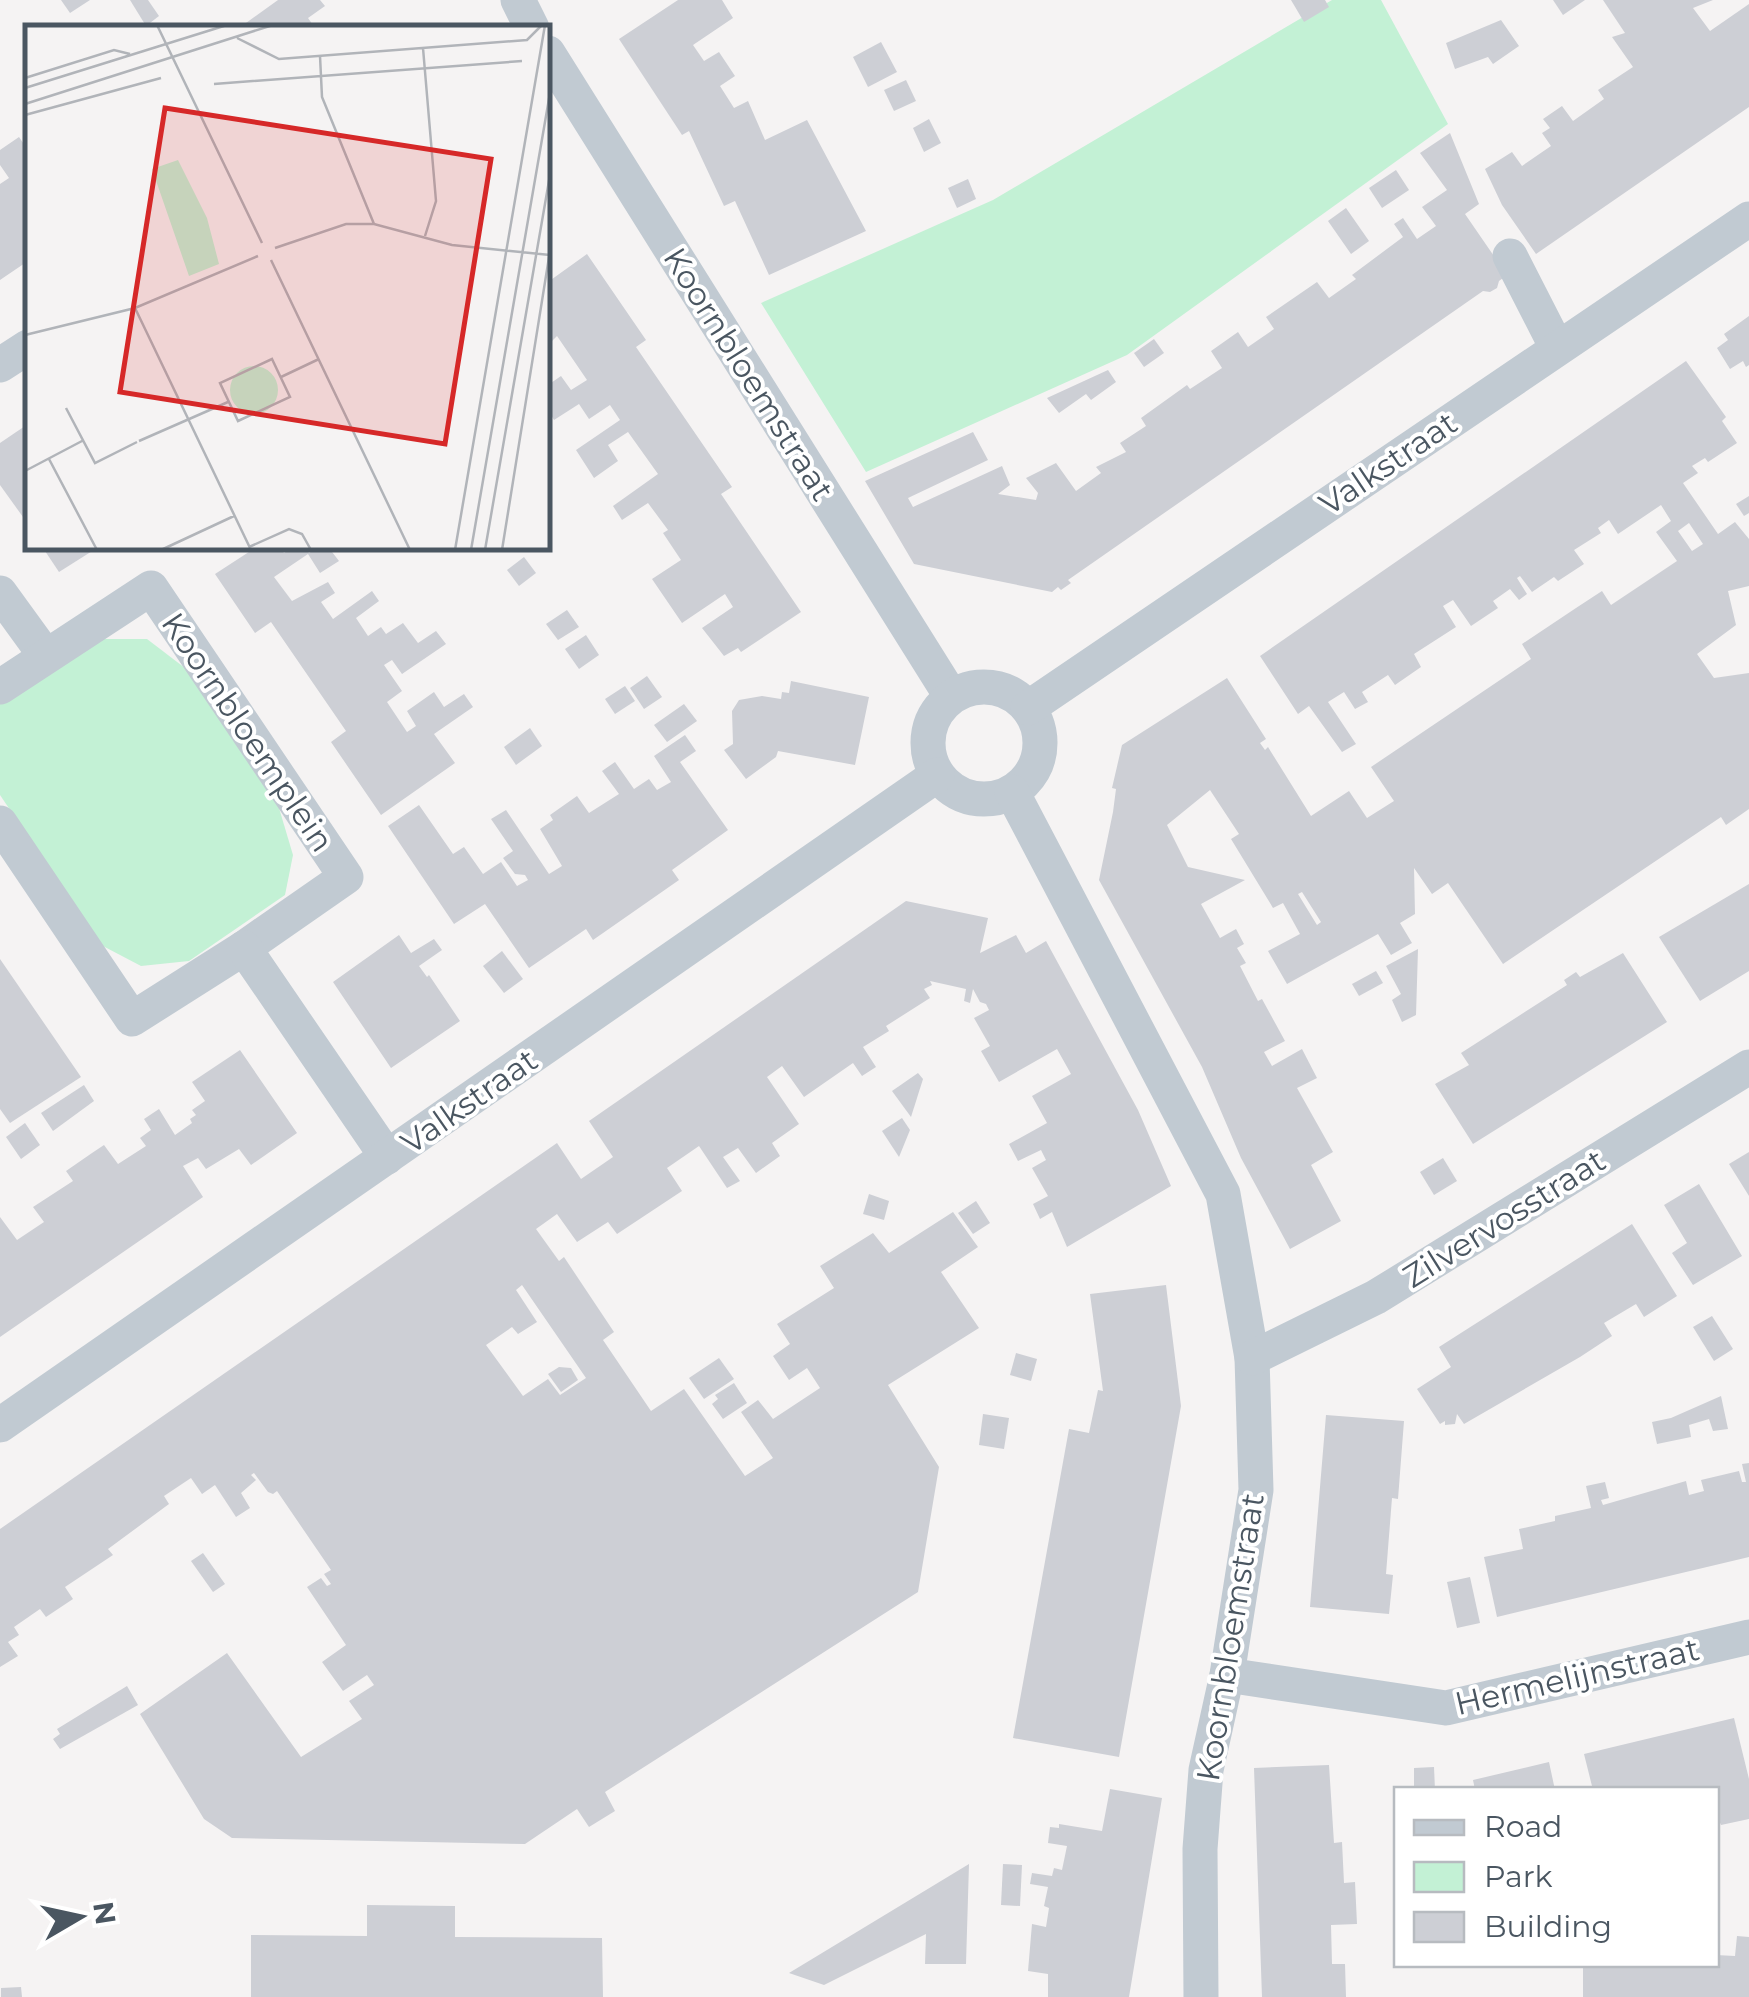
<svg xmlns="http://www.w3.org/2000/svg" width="1749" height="1997" viewBox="0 0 1749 1997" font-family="Montserrat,sans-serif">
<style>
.green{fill:#c3f1d5}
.building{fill:#cdcfd5;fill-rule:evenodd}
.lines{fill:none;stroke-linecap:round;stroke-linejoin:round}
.minor{stroke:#c1cad2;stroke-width:35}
.labels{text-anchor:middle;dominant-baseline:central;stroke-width:8;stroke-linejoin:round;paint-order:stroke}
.street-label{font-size:32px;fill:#4a5661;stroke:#fff}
.inset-road{fill:none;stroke:#b1b4b9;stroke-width:2.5}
.view{fill:#d62828;fill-opacity:0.15;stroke:#d62828;stroke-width:5}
.inset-edge{fill:none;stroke:#4a5661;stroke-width:5}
</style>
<rect width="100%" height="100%" fill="#f5f3f3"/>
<g class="green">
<path d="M1332,0H1381L1448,124L1127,355L866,472L761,303L993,200Z"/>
<path d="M94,639H147L185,668L279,808L293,855L285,895L189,961L141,966L101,945L0,795V701Z"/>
</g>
<g class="building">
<path d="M61,0H90L70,13Z"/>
<path d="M130,0H148L159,16L146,26Z"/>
<path d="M278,0H320L325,6L308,18L315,28H239Z"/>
<path d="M678,0H722L733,18L693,45L704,61L719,52L735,76L720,86L734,108L748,101L765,140L807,120L866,231L769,275L735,201L724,206L689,131L682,135L619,39Z"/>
<path d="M1291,0H1325L1329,7L1304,22Z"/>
<path d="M1553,0H1585L1563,15Z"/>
<path d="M1603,0H1713L1693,8L1710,31L1749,4V107L1536,254L1502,205L1485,169L1512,152L1522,166L1551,146L1542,133L1550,128L1543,119L1562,106L1573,121L1604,99L1598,90L1633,67L1612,37L1625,33Z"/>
<path d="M1501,20L1519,46L1493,64L1488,57L1455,69L1446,43Z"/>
<path d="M881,42L897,72L868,87L853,57Z"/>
<path d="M906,80L916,101L894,111L884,90Z"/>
<path d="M929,119L941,143L924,152L913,128Z"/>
<path d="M1450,133L1479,204L1465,214L1507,275L1499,281L1497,288L1490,292L1483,291L1068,580L1071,583L1061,590L1058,587L1052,592L914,564L865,481L973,432L988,460L908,498L913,507L1002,466L1010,485L998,494L1036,500L1038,493L1026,478L1056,463L1076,491L1101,473L1096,467L1126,452L1120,443L1146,426L1141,418L1187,385L1190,389L1222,368L1211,351L1238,332L1248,347L1274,329L1266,317L1317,282L1329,298L1356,279L1352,275L1403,237L1394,224L1403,218L1417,239L1436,226L1422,207L1447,190L1420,153Z"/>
<path d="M19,137L28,150V261L0,280V184L9,178L0,165V150Z"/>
<path d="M1396,170L1409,190L1382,208L1369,188Z"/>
<path d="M968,179L976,199L957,208L948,188Z"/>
<path d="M1346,208L1369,241L1351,254L1328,221Z"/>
<path d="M587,254L646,340L636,347L732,487L721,494L801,612L741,652L738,648L724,656L702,628L733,607L725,594L682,623L652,579L681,560L663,533L668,530L648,503L622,520L613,506L658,474L628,432L608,445L618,461L594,478L576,450L620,420L610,405L589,419L579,404L554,420L548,410V385L561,376L571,390L587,380L557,336L548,345V282Z"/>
<path d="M1749,316V365L1746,367L1743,361L1730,369L1717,348L1728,340L1724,334Z"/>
<path d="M1154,339L1164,353L1144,367L1134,353Z"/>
<path d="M1686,361L1726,417L1722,421L1737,443L1708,462L1705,458L1692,466L1698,473L1683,483L1718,534L1735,522L1749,539V586L1728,591L1736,625L1697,654L1714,678L1749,673V809L1726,825L1721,817L1503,964L1448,883L1432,894L1414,868L1415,914L1400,923L1412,943L1391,955L1378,934L1287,984L1268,951L1300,934L1283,903L1273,908L1231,839L1239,834L1210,790L1167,825L1188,867L1245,880L1201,904L1220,938L1236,929L1244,944L1237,948L1246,963L1240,966L1258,1001L1262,999L1285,1041L1264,1052L1272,1066L1302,1049L1317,1078L1297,1088L1333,1152L1311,1165L1341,1221L1290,1249L1241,1158L1202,1067L1099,880L1113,812L1116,789L1112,788L1122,745L1227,678L1266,739L1260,743L1265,750L1268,747L1311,816L1349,791L1367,818L1394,801L1371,767L1531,659L1522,644L1576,608L1602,591L1611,605L1677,561L1656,532L1671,521L1661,505L1618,534L1609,520L1598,528L1601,533L1574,550L1584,564L1558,581L1554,577L1532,592L1520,576L1517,578L1527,594L1519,600L1510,589L1493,601L1498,608L1471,626L1453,600L1443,606L1456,627L1414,654L1421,667L1395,685L1388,675L1362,692L1368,702L1355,709L1344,692L1328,702L1356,744L1342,752L1309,706L1298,714L1260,656ZM1689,523L1703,544L1692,551L1678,531ZM1302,892L1321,922L1317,925L1298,894Z"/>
<path d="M1108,370L1116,382L1091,400L1086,394L1059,413L1047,398Z"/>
<path d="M28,424V524L0,485V443Z"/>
<path d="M1749,496V513L1744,516L1736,504Z"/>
<path d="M43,548H97L59,572Z"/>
<path d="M255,548H280L284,553L292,548H305L309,553L317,548H329L339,561L320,573L308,554L274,577L292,601L328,582L335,593L321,602L333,619L372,591L379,601L356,618L368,636L381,627L386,634L403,623L418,643L436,631L446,644L402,674L392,660L384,665L402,691L387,702L407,732L416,726L407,711L434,692L444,707L464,694L473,707L434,734L455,763L381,815L331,742L346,731L271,622L255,633L215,574Z"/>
<path d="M524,557L536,573L519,586L507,570Z"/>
<path d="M567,610L579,627L558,640L546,624Z"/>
<path d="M586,635L599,655L579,669L565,649Z"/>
<path d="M647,676L662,697L644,709L630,688Z"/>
<path d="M791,681L869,697L855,765L778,751L776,757L746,779L724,750L733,744L732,711L739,700L762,696L781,699L782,692L789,693Z"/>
<path d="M625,686L635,701L615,714L605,699Z"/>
<path d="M684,704L697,721L667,742L654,725Z"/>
<path d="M530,728L542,746L516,765L504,747Z"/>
<path d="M685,735L696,751L680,762L728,830L672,870L679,880L593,940L586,929L529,968L485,904L454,924L388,826L419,805L453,854L464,847L483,874L501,862L517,886L528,880L525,875L515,874L503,858L513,851L491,819L506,810L549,874L562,866L540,829L553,820L550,815L577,796L589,813L619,794L602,771L615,762L634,789L649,779L657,790L671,782L654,756Z"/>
<path d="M1749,884V971L1700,1001L1659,937Z"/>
<path d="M906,901L988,918L980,953L1016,935L1026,953L1046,941L1138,1110L1171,1186L1067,1247L1052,1212L1040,1219L1033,1204L1048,1196L1032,1168L1046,1160L1041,1150L1018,1161L1009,1144L1047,1123L1032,1096L1071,1074L1057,1049L999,1082L981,1051L990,1046L974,1018L989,1010L986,1004L980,1002L973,989L970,1003L964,1001L966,989L930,981L932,985L924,989L930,998L886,1026L889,1031L863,1047L876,1067L862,1076L853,1063L804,1097L782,1066L767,1077L799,1124L772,1143L780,1156L756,1173L738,1148L723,1157L740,1181L727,1188L699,1146L667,1168L682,1191L617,1234L608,1222L577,1242L557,1214L536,1229L559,1261L564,1257L614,1332L603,1340L651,1411L684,1389L745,1476L773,1458L741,1412L758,1400L773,1419L820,1388L807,1368L789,1380L773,1356L790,1344L777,1324L834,1288L820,1266L873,1233L889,1253L953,1212L978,1247L941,1272L979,1328L888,1385L939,1467L918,1592L605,1792L615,1811L589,1827L577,1809L525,1844L232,1838L204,1819L140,1714L227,1653L301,1757L362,1719L349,1701L374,1685L367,1675L343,1691L322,1662L346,1645L307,1587L321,1578L327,1586L331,1584L324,1574L331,1570L277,1491L273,1494L268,1492L254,1473L251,1475L256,1480L241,1493L250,1508L236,1517L215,1485L202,1494L191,1478L164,1496L169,1504L108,1549L113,1555L65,1587L73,1599L46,1617L40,1609L14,1627L19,1635L8,1642L18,1656L0,1667V1529L557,1143L581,1179L613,1157L589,1121ZM522,1285L586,1378L560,1395L548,1379L523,1396L486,1345L512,1327L518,1334L537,1322L516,1290Z"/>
<path d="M399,935L411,953L434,939L442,950L419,966L427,977L429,975L460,1021L391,1068L333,982Z"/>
<path d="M1418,949L1416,1015L1402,1022L1392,1000L1401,994L1386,966Z"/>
<path d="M502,951L523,979L504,993L483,966Z"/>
<path d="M1623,953L1667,1022L1473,1144L1435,1084L1469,1065L1461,1053L1567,985L1564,980L1576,972L1580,977Z"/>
<path d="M0,959L81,1077L10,1123L0,1109Z"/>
<path d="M1376,971L1383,983L1359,996L1352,984Z"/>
<path d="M240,1050L297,1133L251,1165L239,1149L206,1169L198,1158L183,1166L203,1197L0,1337V1217L17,1240L44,1222L33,1207L73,1181L66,1171L92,1153L104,1145L118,1164L146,1146L140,1138L151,1130L144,1119L159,1109L175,1135L192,1123L190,1119L196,1115L192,1110L205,1101L192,1082Z"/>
<path d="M918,1073L923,1079L911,1117L892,1091Z"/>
<path d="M84,1085L94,1101L53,1131L41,1113Z"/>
<path d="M902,1118L910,1130L899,1157L882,1131Z"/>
<path d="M25,1123L40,1145L21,1159L6,1137Z"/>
<path d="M1749,1152V1196L1729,1164Z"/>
<path d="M1443,1158L1457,1181L1434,1195L1420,1172Z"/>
<path d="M1699,1184L1742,1256L1693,1285L1672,1253L1687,1243L1664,1205Z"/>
<path d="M869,1194L889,1201L884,1220L863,1214Z"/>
<path d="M976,1201L990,1223L973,1234L958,1213Z"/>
<path d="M1632,1224L1677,1296L1644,1317L1636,1304L1604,1323L1612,1336L1580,1357L1464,1424L1457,1414L1455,1424L1445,1425V1421L1440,1424L1417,1389L1451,1367L1439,1347Z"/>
<path d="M1166,1285L1181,1406L1119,1757L1013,1738L1069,1429L1089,1433L1098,1390L1103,1391L1090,1294Z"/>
<path d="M1712,1316L1733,1349L1714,1361L1693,1327Z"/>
<path d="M1016,1353L1037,1359L1031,1381L1010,1375Z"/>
<path d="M719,1358L734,1379L704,1399L689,1378Z"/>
<path d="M559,1367L571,1368L578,1380L561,1392L548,1374Z"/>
<path d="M734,1383L747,1403L723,1419L712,1404L718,1399L715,1395Z"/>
<path d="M1721,1396L1728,1429L1713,1431L1709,1419L1689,1425L1691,1437L1657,1444L1652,1422L1671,1418Z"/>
<path d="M983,1414L1009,1418L1004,1449L979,1445Z"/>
<path d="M1326,1415L1404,1421L1398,1499L1392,1498L1386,1574L1393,1575L1389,1614L1310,1607Z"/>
<path d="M1749,1463V1557L1497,1617L1484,1557L1523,1549L1519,1529L1555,1521V1516L1591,1508L1586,1486L1605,1482L1609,1498L1601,1500L1603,1505L1686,1481L1689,1495L1704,1491L1701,1480L1739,1471L1742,1482H1746L1742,1464Z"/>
<path d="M203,1553L225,1584L213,1592L191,1561Z"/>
<path d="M1470,1577L1480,1623L1457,1628L1447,1582Z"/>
<path d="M127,1686L138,1705L60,1749L53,1739L60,1734L57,1729Z"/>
<path d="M1734,1718L1749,1779V1819L1721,1825L1716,1814V1790H1593L1584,1754Z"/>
<path d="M1549,1762L1555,1790H1475L1473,1780Z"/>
<path d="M1329,1765L1334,1843L1342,1842L1344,1883L1355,1882L1357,1924L1331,1925L1332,1964H1345L1346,1997H1262L1254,1768Z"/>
<path d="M1434,1767L1435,1790H1414V1768Z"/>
<path d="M1110,1789L1162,1798L1129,1997H1048V1974L1028,1971L1032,1924L1046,1927L1049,1908L1044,1906L1048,1887L1030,1884L1032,1873L1052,1876L1054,1868L1062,1870L1067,1846L1048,1843L1050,1827L1059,1828V1824L1102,1831Z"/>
<path d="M969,1864L966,1964H925L926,1934L824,1985L789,1973Z"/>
<path d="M1003,1864L1022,1865L1020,1906L1001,1905Z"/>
<path d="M367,1905L455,1906V1937L602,1938L603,1997H251V1935L367,1936Z"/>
<path d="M1737,1936L1749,1937V1997H1583V1964H1716V1955L1735,1956Z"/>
<path d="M21,1987L22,1997H1V1988Z"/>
</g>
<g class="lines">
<g class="minor">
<path d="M518,0L532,28"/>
<path d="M548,53L951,696"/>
<path d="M1510,256L1557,348"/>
<path d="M0,365L28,347"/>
<path d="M0,593L45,655"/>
<path d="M0,687L151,588L346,877L244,948L132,1019L0,823"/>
<circle cx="984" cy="743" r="56"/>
<path d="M1028,708L1749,219"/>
<path d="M1012,792L1223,1194L1252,1358L1256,1490L1227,1675L1206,1770L1200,1849L1201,1997"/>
<path d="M244,948L387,1157"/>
<path d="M1252,1358L1376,1297L1749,1067"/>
<path d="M0,1425L937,775"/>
<path d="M1227,1675L1446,1708L1749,1637"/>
</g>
</g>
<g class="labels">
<g class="street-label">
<text transform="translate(749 374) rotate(58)">Koornbloemstraat</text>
<text transform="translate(1388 463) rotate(-34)">Valkstraat</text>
<text transform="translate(248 732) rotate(56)">Koornbloemplein</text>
<text transform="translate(469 1101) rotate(-35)">Valkstraat</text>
<text transform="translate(1504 1218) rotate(-32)">Zilvervosstraat</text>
<text transform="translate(1230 1637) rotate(-81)">Koornbloemstraat</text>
<text transform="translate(1577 1676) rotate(-13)">Hermelijnstraat</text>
</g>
</g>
<g transform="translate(25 25)">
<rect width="525" height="525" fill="#f5f3f3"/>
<path d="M153,135L182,193L194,239L164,251L127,144ZM205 365a24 24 0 1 1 48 0a24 24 0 1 1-48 0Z" fill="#c3f1d5"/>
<path class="inset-road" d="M132,0L237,218M212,13L254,34L502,15L517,0M398,23L411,176L400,211M295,31L297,72L349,199M0,53L89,25L105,29M189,59L497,36M0,63L202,0M0,79L248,0M0,90L136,53M250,223L321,199H349L427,220L525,230M246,235L385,525M110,283L226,525M0,310L110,283L233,231M247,334L265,372L213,396L195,358ZM256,352L294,334M41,383L70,438L112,417M114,416L203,377M24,434L72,525M0,446L57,416M224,522L264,504L277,509L286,525M136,525L209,491M430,525L520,0M446,525L525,68M460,525L525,150M477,525L525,226"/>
<path class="view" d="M140,83L466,134L420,419L95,367Z"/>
<rect width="525" height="525" class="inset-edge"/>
</g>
<rect x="1394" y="1787" width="325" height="180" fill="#ffffff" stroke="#b7bbc0" stroke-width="2.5"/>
<rect x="1414" y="1820" width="50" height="15" fill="#c1cad2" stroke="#b7bbc0" stroke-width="2.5"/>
<text x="1484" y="1837" font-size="30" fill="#4a5661">Road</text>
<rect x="1414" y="1862" width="50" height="30" fill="#c3f1d5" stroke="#b7bbc0" stroke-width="2.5"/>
<text x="1484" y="1887" font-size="30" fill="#4a5661">Park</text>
<rect x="1414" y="1912" width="50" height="30" fill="#cdcfd5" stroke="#b7bbc0" stroke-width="2.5"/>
<text x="1484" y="1937" font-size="30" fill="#4a5661">Building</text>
<g transform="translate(80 1917) rotate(81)" stroke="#ffffff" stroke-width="8" paint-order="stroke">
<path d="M0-8L18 38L0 25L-18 38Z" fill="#4a5661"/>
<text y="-15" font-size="28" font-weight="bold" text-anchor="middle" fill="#4a5661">N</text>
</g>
</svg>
